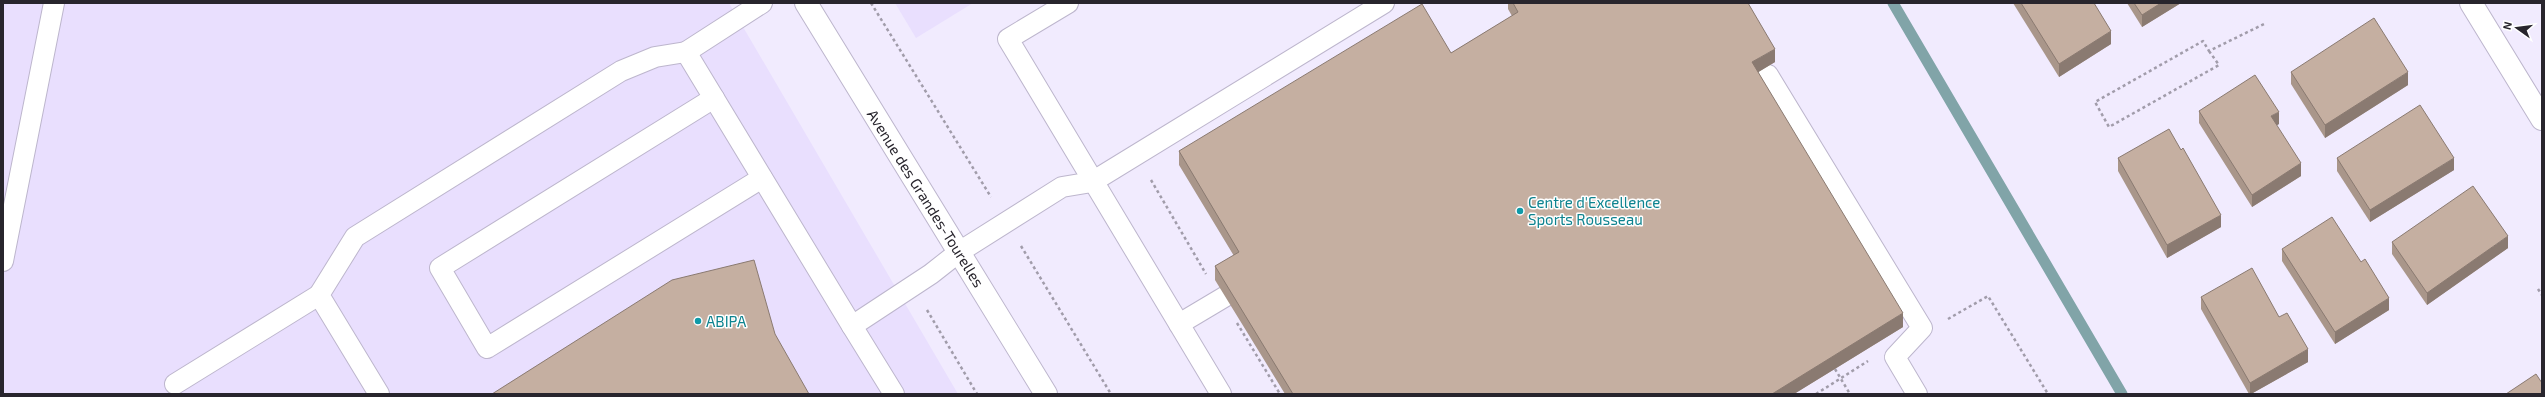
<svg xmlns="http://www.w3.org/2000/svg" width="2545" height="397" viewBox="0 0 2545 397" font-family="'Exo 2',sans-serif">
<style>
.built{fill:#e9dffe}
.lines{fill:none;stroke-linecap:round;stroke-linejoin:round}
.stream{stroke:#81a4a8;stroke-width:11}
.service-casing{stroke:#bdb6cd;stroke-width:22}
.minor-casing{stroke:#bdb6cd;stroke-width:24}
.path{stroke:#a19caa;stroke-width:2.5;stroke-dasharray:3 3;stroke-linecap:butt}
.service{stroke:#fff;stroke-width:20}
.minor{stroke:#fff;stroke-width:22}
.wall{fill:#a9968a}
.shaded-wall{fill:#8a7a71}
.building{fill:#c5afa1;stroke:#8a7a71}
.culture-dot{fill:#0f9aa8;stroke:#fff;stroke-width:1.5}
.labels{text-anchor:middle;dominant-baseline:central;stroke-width:3;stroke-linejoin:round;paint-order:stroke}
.street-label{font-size:15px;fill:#28252d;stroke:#fff}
.culture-label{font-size:15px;fill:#0d838f;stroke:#fff;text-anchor:start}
</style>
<rect width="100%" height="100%" fill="#f1ebfe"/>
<g class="built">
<path d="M3,3H729L958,394H3Z"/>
<path d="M895,3H973L916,38Z"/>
</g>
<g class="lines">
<path class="stream" d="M1893,3L2122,394"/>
<defs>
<g id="service">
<path d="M762,3L686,52L852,326"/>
<path d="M1068,3L1008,39L1221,394"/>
<path d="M1768,75L1922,328L1895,357L1917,394"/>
<path d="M714,98L440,268L487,348L762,178"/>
<path d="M3,261L54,3"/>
<path d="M1179,324L1226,296"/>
<path d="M175,384L319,295"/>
<path d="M379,394L319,295L355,237L621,71L655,57L686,52"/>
<path d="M894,394L852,326L931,274L959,252L1062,187L1092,182L1384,3"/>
</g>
<g id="minor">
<path d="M806,3L1046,394"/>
<path d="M2471,3L2542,119"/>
</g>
</defs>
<use href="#service" class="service-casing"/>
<use href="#minor" class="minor-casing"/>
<g class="path">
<path d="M871,3L991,197"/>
<path d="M2209,51L2219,65L2109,127L2095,102L2203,41L2209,51L2264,24"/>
<path d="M1151,180L1206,274"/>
<path d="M1021,246L1111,394"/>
<path d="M2538,289L2542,295"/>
<path d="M927,310L977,394"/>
<path d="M1948,319L1988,296L2048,394"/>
<path d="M1237,323L1280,394"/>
<path d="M1835,369L1850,394"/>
<path d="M1816,394L1868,361"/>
</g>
<use href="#service" class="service"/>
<use href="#minor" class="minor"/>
</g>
<g class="wall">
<path d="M1508,3H1532L1775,62L1758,72L1903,327L1794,394H1285L1215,280V266L1234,256L1179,165V151L1451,53L1512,16L1508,9Z"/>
<path d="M2013,3H2094L2111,44L2059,77Z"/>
<path d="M2127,3H2181L2142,27Z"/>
<path d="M2291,72L2408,85L2325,138L2291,84Z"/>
<path d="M2199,111L2279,124L2276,125L2301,176L2252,207L2199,123Z"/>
<path d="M2181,150L2221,227L2167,258L2118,171V158Z"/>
<path d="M2337,158L2454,170L2370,222L2337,171Z"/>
<path d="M2392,242L2508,248L2427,305L2392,254Z"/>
<path d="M2282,249L2361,262L2389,310L2335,344L2282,261Z"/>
<path d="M2201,297L2279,317L2308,362L2251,394H2249L2201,309Z"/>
</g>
<g class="shaded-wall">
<path d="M2161,3H2181L2142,27V15Z"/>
<path d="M2111,31V44L2059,77V64Z"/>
<path d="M1775,49V62L1752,76V62Z"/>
<path d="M2408,72V85L2325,138V125Z"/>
<path d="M2279,112V124L2271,129V116Z"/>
<path d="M2454,158V170L2370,222V210Z"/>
<path d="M2301,163V176L2252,207V195Z"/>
<path d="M2221,215V227L2167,258V245Z"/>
<path d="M2508,236V248L2427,305V293Z"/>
<path d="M2389,298V310L2335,344V332Z"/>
<path d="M1903,313V327L1794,394H1772Z"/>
<path d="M2308,349V362L2251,394H2250V383Z"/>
</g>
<g class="building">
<path d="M1513,3H1748L1775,49L1752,62L1903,313L1772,394H1293L1215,266L1239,252L1179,151L1422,4L1451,53L1518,12Z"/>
<path d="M2021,3H2094L2111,31L2059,64Z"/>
<path d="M2134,3H2161L2142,15Z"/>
<path d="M2374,18L2408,72L2325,125L2291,72Z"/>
<path d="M2255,75L2279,112L2271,116L2301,163L2252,195L2199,111Z"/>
<path d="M2420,105L2454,158L2370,210L2337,158Z"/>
<path d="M2169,129L2181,150L2183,148L2221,215L2167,245L2118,158Z"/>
<path d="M2473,186L2508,236L2427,293L2392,242Z"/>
<path d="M2332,217L2361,262L2365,259L2389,298L2335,332L2282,249Z"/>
<path d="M754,260L775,334L809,394H492L672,280Z"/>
<path d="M2252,268L2279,317L2287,313L2308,349L2250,383L2201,297Z"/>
<path d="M2536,374L2542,383V394H2506Z"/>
</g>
<g class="culture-dot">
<circle cx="1520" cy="211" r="4"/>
<circle cx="698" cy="321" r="4"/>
</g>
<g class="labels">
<g class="street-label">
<text transform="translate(926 198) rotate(58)">Avenue des Grandes-Tourelles</text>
</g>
<g class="culture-label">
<text x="1528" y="202">Centre d'Excellence<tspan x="1528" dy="17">Sports Rousseau</tspan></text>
<text x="706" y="321">ABIPA</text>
</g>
</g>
<rect width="2545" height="397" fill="none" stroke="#28252d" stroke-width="8"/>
<g transform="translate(2517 28) rotate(284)" stroke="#ffffff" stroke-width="3" paint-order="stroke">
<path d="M0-3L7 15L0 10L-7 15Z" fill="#28252d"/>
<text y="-6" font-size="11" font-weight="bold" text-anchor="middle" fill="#28252d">N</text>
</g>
</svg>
